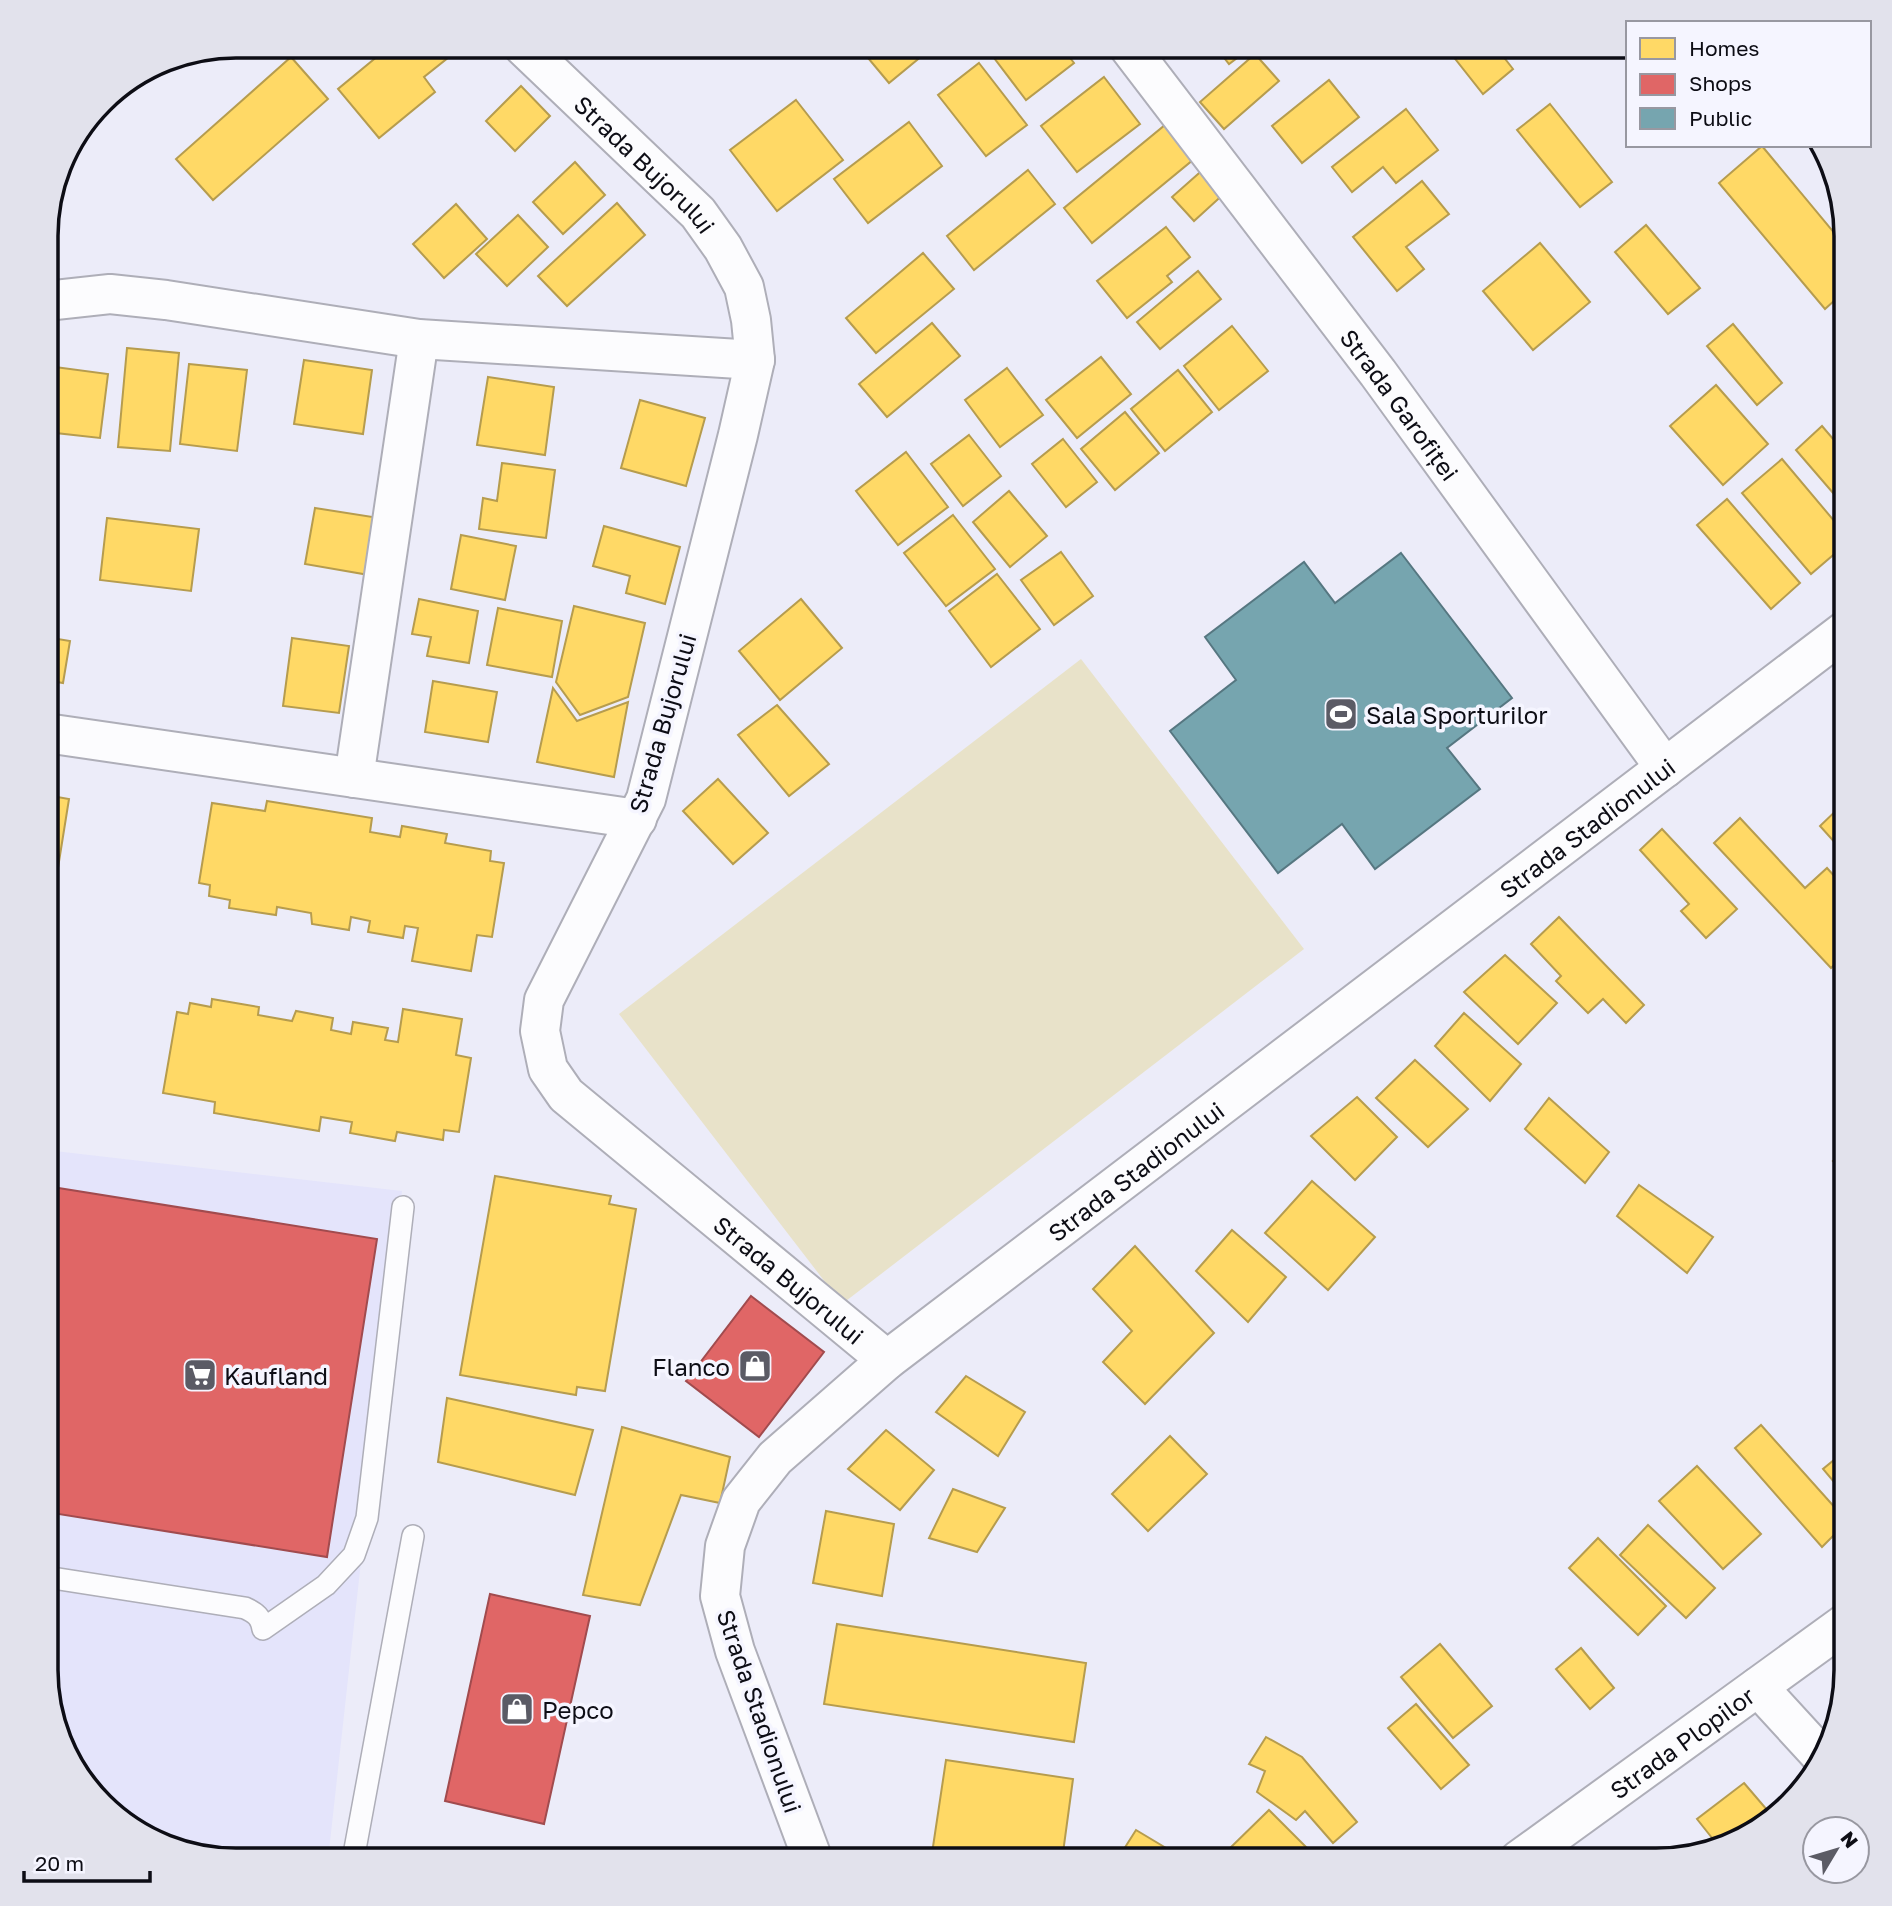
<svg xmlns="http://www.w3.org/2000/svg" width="1892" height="1906" viewBox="0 0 1892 1906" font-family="'Golos Text',sans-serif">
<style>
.built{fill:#e4e4fb}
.green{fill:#e8e2c9}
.homes{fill:#ffd966;stroke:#b69c4e;stroke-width:2}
.shops{fill:#e06666;stroke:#a14b4e;stroke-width:2}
.public{fill:#76a5af;stroke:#567781;stroke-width:2}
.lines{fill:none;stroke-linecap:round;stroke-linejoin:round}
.service-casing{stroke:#aeaeb8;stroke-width:24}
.minor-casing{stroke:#aeaeb8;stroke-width:42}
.tertiary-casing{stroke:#aeaeb8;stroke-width:42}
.service{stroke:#fcfcfe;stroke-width:21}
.minor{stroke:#fcfcfe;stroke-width:38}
.tertiary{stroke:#fcfcfe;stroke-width:38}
.labels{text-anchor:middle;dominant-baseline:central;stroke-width:7;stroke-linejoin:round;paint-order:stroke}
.street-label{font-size:24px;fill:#0d0d15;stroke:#f5f5ff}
.poi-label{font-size:24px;fill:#0d0d15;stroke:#f5f5ff;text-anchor:start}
.rim{fill:none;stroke:#0d0d15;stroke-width:3.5}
</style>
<rect width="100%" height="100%" fill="#ececf9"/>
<path class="built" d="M46,1150L402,1191L328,1860H235L152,1841L92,1796L60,1743L46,1671Z"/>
<path class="green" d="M1081,659L1304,949L842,1304L619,1014Z"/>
<g class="homes">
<path d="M390,46H443L441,47L449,57L424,77L435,92L379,138L338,89Z"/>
<path d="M605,46H622L612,54Z"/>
<path d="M858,46H934L889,83Z"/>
<path d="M994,46H1061L1074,63L1026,100L988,50Z"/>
<path d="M1215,46H1253L1229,64Z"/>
<path d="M1445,46H1495L1513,69L1483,94Z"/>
<path d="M1255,54L1279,81L1224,129L1200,102Z"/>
<path d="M291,57L328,99L213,200L176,159Z"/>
<path d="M979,63L1027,125L986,156L938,95Z"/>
<path d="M150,68L124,95L117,88Z"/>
<path d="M1104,77L1140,124L1077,172L1041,126Z"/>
<path d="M1329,80L1359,117L1302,163L1272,126Z"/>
<path d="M521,86L550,116L515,151L486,121Z"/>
<path d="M796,100L843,160L777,211L730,150Z"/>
<path d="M1550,104L1612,182L1580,207L1517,130Z"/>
<path d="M1406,109L1438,150L1396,183L1383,167L1352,192L1332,167Z"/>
<path d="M909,122L942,166L868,223L834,179Z"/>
<path d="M1165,125L1194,159L1092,243L1064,208Z"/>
<path d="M1762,146L1846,247V290L1825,309L1719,183Z"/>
<path d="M575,162L605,195L563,234L533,202Z"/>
<path d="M1206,167L1227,191L1194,221L1172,197Z"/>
<path d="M1028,170L1055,204L974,270L947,236Z"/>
<path d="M1422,181L1449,214L1406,247L1424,269L1397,291L1353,237Z"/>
<path d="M617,203L645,235L567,306L538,276Z"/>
<path d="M456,204L487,239L444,278L413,244Z"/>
<path d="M518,215L548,247L507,286L476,254Z"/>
<path d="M1646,225L1700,288L1668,314L1615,252Z"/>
<path d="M1166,227L1190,257L1167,276L1172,282L1127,318L1097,281Z"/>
<path d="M1540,243L1590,302L1533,350L1483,291Z"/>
<path d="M923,253L954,289L876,353L846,318Z"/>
<path d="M1198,271L1221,299L1160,349L1137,322Z"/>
<path d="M932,323L960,356L887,417L859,384Z"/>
<path d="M1733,324L1782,383L1757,405L1707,346Z"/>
<path d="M1232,326L1268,371L1219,410L1184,366Z"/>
<path d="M127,348L179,353L170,451L118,447Z"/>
<path d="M1101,357L1131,394L1077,438L1046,400Z"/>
<path d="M304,360L372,370L363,434L294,424Z"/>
<path d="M189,364L247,370L237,451L180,444Z"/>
<path d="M55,367L108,374L100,438L47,432Z"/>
<path d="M1007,368L1043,415L1000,447L965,400Z"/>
<path d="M1178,370L1212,412L1165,451L1131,409Z"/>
<path d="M488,377L554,387L545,455L477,445Z"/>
<path d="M1716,385L1768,444L1723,485L1670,426Z"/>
<path d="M640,400L705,418L686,486L621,468Z"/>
<path d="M1125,412L1159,453L1115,490L1081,449Z"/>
<path d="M1822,426L1846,454V508L1796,450Z"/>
<path d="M969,435L1001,476L963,506L931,464Z"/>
<path d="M1063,439L1097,482L1066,507L1032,464Z"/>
<path d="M906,452L948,507L898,545L856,491Z"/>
<path d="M1782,459L1846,535V544L1811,574L1742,493Z"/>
<path d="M502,463L555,470L546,538L479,529L483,498L497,501Z"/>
<path d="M1009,491L1047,536L1010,567L973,522Z"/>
<path d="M1727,499L1800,583L1771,609L1697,525Z"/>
<path d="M315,508L379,518L369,575L305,564Z"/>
<path d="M953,515L995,569L946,606L904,553Z"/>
<path d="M107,518L199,529L191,591L100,580Z"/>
<path d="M604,526L680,547L665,604L626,593L630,576L593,566Z"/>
<path d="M461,535L516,546L505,600L451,589Z"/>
<path d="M1061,552L1093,596L1054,625L1021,580Z"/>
<path d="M997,574L1040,629L991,667L949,611Z"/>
<path d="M419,599L478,611L469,663L427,656L431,637L412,634Z"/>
<path d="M801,599L842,648L780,700L739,651Z"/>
<path d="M574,606L645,623L628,697L580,715L556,682Z"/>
<path d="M498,608L562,621L552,677L487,665Z"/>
<path d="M46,637L70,641L63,683L46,680Z"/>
<path d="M292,638L349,646L339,713L283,706Z"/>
<path d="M433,681L497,692L488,742L425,732Z"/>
<path d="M553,688L577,721L628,702L614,777L537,762Z"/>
<path d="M777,705L829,764L789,796L738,735Z"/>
<path d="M718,779L768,833L733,864L683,811Z"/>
<path d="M46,795L69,799L53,899L46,898Z"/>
<path d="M267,801L372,818L370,832L400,837L402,826L447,834L445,843L491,851L490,861L504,863L492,937L477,935L471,971L412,961L418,928L405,926L403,938L368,932L370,921L351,917L349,930L312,924L311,913L277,907L276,915L229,908L230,900L209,896L210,885L199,883L212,803L265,811Z"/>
<path d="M1846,801V855L1820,826Z"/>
<path d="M1740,818L1805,888L1827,868L1846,889V953L1831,968L1714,843Z"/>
<path d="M1662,829L1737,909L1706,938L1681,911L1689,904L1640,850Z"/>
<path d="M1846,856V871L1839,863Z"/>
<path d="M1559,917L1644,1005L1626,1023L1603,999L1588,1013L1556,981L1561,976L1531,944Z"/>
<path d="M1505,955L1557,1003L1518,1044L1464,992Z"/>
<path d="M212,999L259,1007L258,1015L292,1021L296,1011L333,1018L331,1030L351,1034L353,1022L388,1028L385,1040L398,1042L403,1009L462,1019L456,1055L471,1058L459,1132L444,1130L443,1140L397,1132L395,1141L350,1133L352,1122L321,1117L319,1131L214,1113L215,1102L163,1093L177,1012L188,1014L190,1003L211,1007Z"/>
<path d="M1464,1013L1521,1064L1490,1101L1435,1046Z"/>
<path d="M1415,1060L1468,1109L1428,1147L1376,1098Z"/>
<path d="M1357,1097L1397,1137L1355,1180L1311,1136Z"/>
<path d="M1549,1098L1609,1152L1585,1183L1525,1129Z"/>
<path d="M1846,1148V1175L1833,1161Z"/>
<path d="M495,1176L611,1196L609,1204L636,1209L605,1391L577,1387L576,1395L460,1375Z"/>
<path d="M1312,1181L1375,1237L1328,1290L1265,1233Z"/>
<path d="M1639,1185L1713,1237L1687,1273L1617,1216Z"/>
<path d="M1232,1230L1286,1277L1248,1322L1196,1271Z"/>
<path d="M1135,1246L1214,1333L1145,1404L1103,1362L1132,1331L1093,1289Z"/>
<path d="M966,1376L1025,1412L998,1456L936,1412Z"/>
<path d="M1846,1390V1410L1836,1399Z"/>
<path d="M447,1398L593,1430L575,1495L438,1462Z"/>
<path d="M1761,1425L1846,1520V1523L1822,1547L1735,1448Z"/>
<path d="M622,1427L730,1457L720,1503L681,1495L640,1605L583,1595Z"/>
<path d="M886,1430L934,1470L900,1510L848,1469Z"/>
<path d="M1170,1436L1207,1474L1148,1531L1112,1494Z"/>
<path d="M1846,1450V1494L1845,1495L1823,1469Z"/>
<path d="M1697,1466L1761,1534L1723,1569L1659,1501Z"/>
<path d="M953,1489L1005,1508L977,1552L929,1538Z"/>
<path d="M826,1511L894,1524L882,1596L813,1583Z"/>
<path d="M1648,1525L1715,1588L1686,1618L1620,1555Z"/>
<path d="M1598,1538L1666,1606L1638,1635L1569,1568Z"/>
<path d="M837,1624L1086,1663L1074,1742L824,1704Z"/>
<path d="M1440,1644L1492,1706L1453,1738L1401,1677Z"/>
<path d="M1581,1648L1614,1688L1590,1709L1556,1669Z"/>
<path d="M1416,1704L1469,1765L1441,1789L1388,1728Z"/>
<path d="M1266,1737L1302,1757L1357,1822L1333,1843L1305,1811L1296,1820L1257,1792L1265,1771L1249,1764Z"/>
<path d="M946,1760L1073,1779L1062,1860H931Z"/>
<path d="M1744,1783L1774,1818L1729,1846L1720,1848L1697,1819Z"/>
<path d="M1269,1810L1319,1860H1238L1228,1850Z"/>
<path d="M1136,1830L1186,1860H1117Z"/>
</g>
<g class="shops">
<path d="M46,1186L377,1239L327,1557L46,1512Z"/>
<path d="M751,1296L824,1352L759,1437L686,1381Z"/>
<path d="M490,1594L590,1616L544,1824L445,1801Z"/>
</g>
<path class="public" d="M1401,553L1512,698L1447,748L1480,789L1375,869L1342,824L1278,873L1170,731L1236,680L1205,637L1304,562L1335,603Z"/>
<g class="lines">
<defs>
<g id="service">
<path d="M46,1577L245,1608C256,1613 261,1617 263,1629L326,1585L354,1555L367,1518L403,1207"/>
<path d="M353,1860L413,1536"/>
</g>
<g id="minor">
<path id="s1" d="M523,46L698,213L723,248L744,287L751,320L755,360L738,435L646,799L544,1000L540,1031L548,1069L566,1095L887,1360"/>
<path id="s2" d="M1128,46L1378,373L1665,768"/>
<path d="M46,301L110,294L166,300L419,339L755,360"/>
<path d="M46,733L637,819"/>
<path d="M354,778L419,339"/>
<path d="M1758,1687L1824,1759"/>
<path id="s3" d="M813,1860L735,1651L720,1596L725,1546L741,1501L775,1458L887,1360L1846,630"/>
</g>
<g id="tertiary">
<path id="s4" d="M1519,1860L1846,1623"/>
</g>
</defs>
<use href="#service" class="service-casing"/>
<use href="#minor" class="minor-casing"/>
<use href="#tertiary" class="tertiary-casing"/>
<use href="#service" class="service"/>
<use href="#minor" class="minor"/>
<use href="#tertiary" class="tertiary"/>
</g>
<defs>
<symbol id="stadium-square" viewBox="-11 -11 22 22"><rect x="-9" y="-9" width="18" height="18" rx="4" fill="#5b5b65" stroke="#f5f5ff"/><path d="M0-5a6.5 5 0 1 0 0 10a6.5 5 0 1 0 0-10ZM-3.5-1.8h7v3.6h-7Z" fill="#fff"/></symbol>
<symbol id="shop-square" viewBox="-11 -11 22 22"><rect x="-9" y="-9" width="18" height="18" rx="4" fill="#5b5b65" stroke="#f5f5ff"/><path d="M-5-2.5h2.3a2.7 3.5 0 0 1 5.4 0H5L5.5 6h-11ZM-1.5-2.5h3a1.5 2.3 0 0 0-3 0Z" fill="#fff"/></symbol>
<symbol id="supermarket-square" viewBox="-11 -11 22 22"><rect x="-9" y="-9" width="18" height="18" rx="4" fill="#5b5b65" stroke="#f5f5ff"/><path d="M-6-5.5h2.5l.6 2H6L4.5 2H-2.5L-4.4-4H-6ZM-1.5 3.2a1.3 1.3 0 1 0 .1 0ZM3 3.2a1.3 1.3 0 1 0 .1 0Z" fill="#fff"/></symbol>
</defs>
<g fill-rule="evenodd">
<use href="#stadium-square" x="1322" y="695" width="38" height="38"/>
<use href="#shop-square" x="736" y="1347" width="38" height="38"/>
<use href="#supermarket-square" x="181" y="1356" width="38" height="38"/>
<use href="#shop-square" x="498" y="1690" width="38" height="38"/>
</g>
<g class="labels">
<g class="street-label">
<text stroke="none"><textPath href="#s1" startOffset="170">Strada Bujorului</textPath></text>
<text stroke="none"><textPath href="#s2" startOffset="450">Strada Garofiței</textPath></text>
<text transform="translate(662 723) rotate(-74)">Strada Bujorului</text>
<text stroke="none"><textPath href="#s3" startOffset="1461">Strada Stadionului</textPath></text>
<text stroke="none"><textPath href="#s3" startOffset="894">Strada Stadionului</textPath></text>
<text stroke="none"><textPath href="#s1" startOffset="1472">Strada Bujorului</textPath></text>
<text transform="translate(760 1711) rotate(71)">Strada Stadionului</text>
<text stroke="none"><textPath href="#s4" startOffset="201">Strada Plopilor</textPath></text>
</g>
<g class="poi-label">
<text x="1366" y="714">Sala Sporturilor</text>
<text x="730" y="1366" text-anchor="end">Flanco</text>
<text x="224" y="1375">Kaufland</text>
<text x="542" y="1709">Pepco</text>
</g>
</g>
<path d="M0 0H1892V1906H0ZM236 58H1656A178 178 0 0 1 1834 236V1670A178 178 0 0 1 1656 1848H236A178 178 0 0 1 58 1670V236A178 178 0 0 1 236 58Z" fill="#e2e2ec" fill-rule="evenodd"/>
<path class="rim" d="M236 58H1656A178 178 0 0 1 1834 236V1670A178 178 0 0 1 1656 1848H236A178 178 0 0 1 58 1670V236A178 178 0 0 1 236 58Z"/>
<rect x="1626" y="21" width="245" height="126" fill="#f5f5ff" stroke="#9898a1" stroke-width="2"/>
<rect x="1640" y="38" width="35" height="21" fill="#ffd966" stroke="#9898a1" stroke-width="2"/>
<text x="1689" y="56" font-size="21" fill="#0d0d15">Homes</text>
<rect x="1640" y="74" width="35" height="21" fill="#e06666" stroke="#9898a1" stroke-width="2"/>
<text x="1689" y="91" font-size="21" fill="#0d0d15">Shops</text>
<rect x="1640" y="108" width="35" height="21" fill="#76a5af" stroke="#9898a1" stroke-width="2"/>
<text x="1689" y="126" font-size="21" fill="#0d0d15">Public</text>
<g transform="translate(1836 1850) rotate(52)"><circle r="33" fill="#f5f5ff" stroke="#9898a1" stroke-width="2"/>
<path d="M0-5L12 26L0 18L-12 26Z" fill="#5b5b65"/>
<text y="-10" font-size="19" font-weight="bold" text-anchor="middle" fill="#0d0d15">N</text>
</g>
<path d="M24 1871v10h126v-10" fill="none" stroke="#0d0d15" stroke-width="3.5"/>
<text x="35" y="1871" font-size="21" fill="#0d0d15" stroke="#f5f5ff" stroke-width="5" paint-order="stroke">20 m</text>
</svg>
